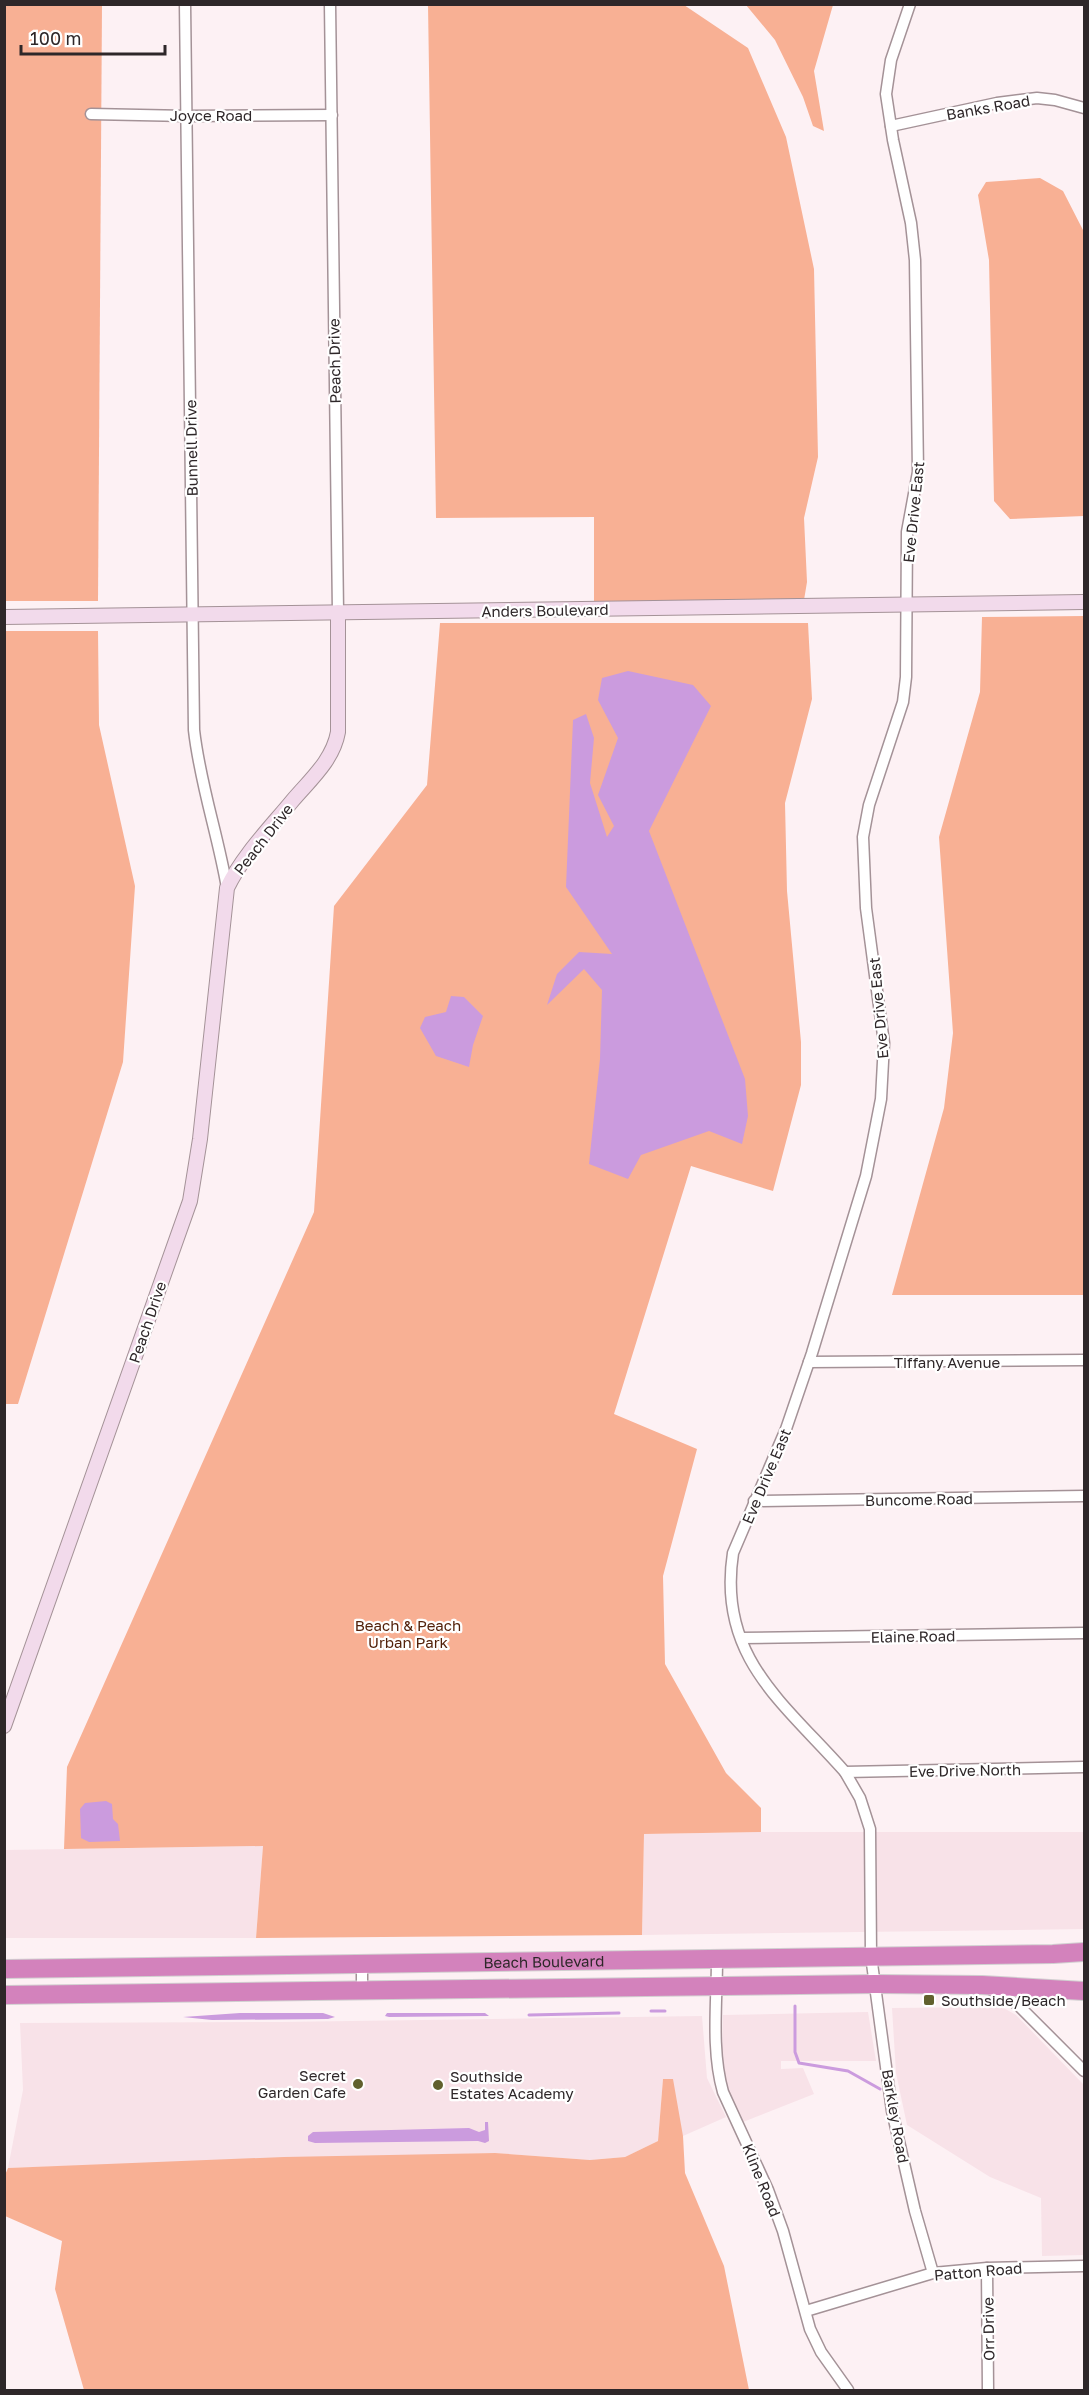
<svg xmlns="http://www.w3.org/2000/svg" width="1089" height="2395" viewBox="0 0 1089 2395" font-family="'Golos Text',sans-serif">
<style>
.built{fill:#f8e2e8}
.green{fill:#f8b094}
.water{fill:#cb9bde}
.lines{fill:none;stroke-linecap:round;stroke-linejoin:round}
.stream{stroke:#cb9bde;stroke-width:3}
.street-casing{stroke:#a49297;stroke-width:13}
.secondary-casing{stroke:#a49297;stroke-width:16}
.highway-casing{stroke:#d1cfd0;stroke-width:20}
.street{stroke:#fff;stroke-width:10}
.secondary{stroke:#f2daeb;stroke-width:14}
.highway{stroke:#d382bc;stroke-width:18}
.poi-dot{fill:#61602d;stroke:#fff;stroke-width:2}
.labels{text-anchor:middle;dominant-baseline:central;stroke-width:4.5;stroke-linejoin:round;paint-order:stroke}
.street-label{font-size:15px;fill:#2e2729;stroke:#fff}
.park-label{font-size:15px;fill:#53210a;stroke:#fff}
.poi-label{font-size:15px;fill:#2e2729;stroke:#fff;text-anchor:start}
</style>
<rect width="100%" height="100%" fill="#fdf1f4"/>
<g class="built">
<path d="M4,1805L6,1850L263,1846L256,1938H5Z"/>
<path d="M761,1832H1084V1929L642,1935L644,1834Z"/>
<path d="M1002,2007L1016,2015L1084,2085V2255L1042,2256L1041,2198L990,2177L907,2125L896,2073L892,2008Z"/>
<path d="M868,2012L876,2061H781V2069L803,2068L814,2094L743,2122L725,2085L722,2060L723,2015Z"/>
<path d="M702,2016L707,2078L726,2117L683,2136L663,2079L658,2141L625,2157L590,2160L495,2153L8,2168L23,2090L20,2023L281,2022Z"/>
</g>
<g class="green">
<path d="M4,5H102L98,601H5Z"/>
<path d="M428,5H684L748,48L786,137L814,269L818,457L804,518L807,582L804,600L594,604V517L436,518Z"/>
<path d="M746,5H833L814,71L824,131L813,126L803,97L775,40Z"/>
<path d="M1040,178L1063,191L1084,232V516L1010,519L994,501L989,260L978,195L986,182Z"/>
<path d="M1084,616V1295H892L944,1108L953,1033L939,837L980,692L982,617Z"/>
<path d="M440,623H808L812,699L785,803L787,891L801,1042V1085L773,1191L691,1166L614,1414L697,1449L663,1576L665,1664L726,1773L761,1808V1832L644,1834L642,1935L256,1938L263,1846L64,1849L67,1767L314,1212L334,906L427,785Z"/>
<path d="M4,631H98L99,725L135,886L123,1062L18,1404H5Z"/>
<path d="M663,2079H673L683,2136L685,2173L724,2266L749,2390H84L55,2289L62,2241L5,2216V2175L8,2168L284,2157L495,2153L590,2160L625,2157L658,2141Z"/>
</g>
<g class="water">
<path d="M628,671L693,685L711,706L649,831L745,1079L748,1116L742,1144L709,1131L641,1155L628,1179L589,1164L600,1059L602,990L584,969L547,1005L557,974L579,952L612,954L566,887L573,720L586,714L594,738L590,783L607,837L614,826L598,795L618,738L598,700L602,678Z"/>
<path d="M451,996L464,997L483,1016L473,1045L469,1067L436,1056L420,1028L425,1017L446,1012Z"/>
<path d="M106,1801L112,1804L113,1819L118,1824L120,1841L89,1842L81,1838L80,1809L85,1803Z"/>
<path d="M240,2013H323L335,2017L328,2019L212,2020L183,2017Z"/>
<path d="M387,2013H485L489,2016L389,2017L385,2016Z"/>
<path d="M485,2122H488L489,2141L485,2143L478,2141L315,2143L308,2141V2136L313,2132L469,2128L479,2132L485,2130Z"/>
</g>
<g class="lines">
<g class="stream">
<path d="M795,2006V2052L799,2063L848,2071L880,2089"/>
<path d="M651,2011H665"/>
<path d="M529,2015L619,2013"/>
</g>
<defs>
<g id="street">
<path d="M185,4L194,730C200,784 218,835 227,888"/>
<path d="M330,4L338,612"/>
<path d="M910,4L891,60L886,94L893,140L911,223L915,260L918,472L907,532L906,677L903,702L869,805L863,837L866,908L884,1043L881,1099L866,1176L812,1353L786,1429L733,1553C717,1657 784,1703 845,1772L860,1798L870,1829L871,1956L892,2111L915,2211L933,2273"/>
<path d="M91,114L188,116L332,115"/>
<path d="M891,126L997,103L1037,98L1055,100L1084,108"/>
<path d="M809,1362L1084,1360"/>
<path d="M754,1501L1084,1496"/>
<path d="M742,1638L1084,1633"/>
<path d="M845,1772L1084,1767"/>
<path d="M717,1959C717,2002 711,2050 723,2092L768,2190L783,2231L810,2329L821,2352L848,2390"/>
<path d="M990,1989L1017,2004L1084,2071"/>
<path d="M362,1991V1964"/>
<path d="M987,2268L988,2390"/>
<path d="M806,2311L933,2273L987,2268L1084,2266"/>
</g>
<g id="secondary">
<path d="M4,617L1084,602"/>
<path d="M4,1726L190,1201L200,1139L227,888C243,855 270,828 293,800C311,779 333,760 338,732V612"/>
</g>
<g id="highway">
<path id="s1" d="M4,1969L1053,1954L1084,1952"/>
<path d="M4,1995L875,1984L982,1985L1084,1991"/>
</g>
</defs>
<use href="#street" class="street-casing"/>
<use href="#secondary" class="secondary-casing"/>
<use href="#highway" class="highway-casing"/>
<use href="#street" class="street"/>
<use href="#secondary" class="secondary"/>
<use href="#highway" class="highway"/>
</g>
<g class="poi-dot">
<rect x="923" y="1994" width="12" height="12" rx="3"/>
<circle cx="358" cy="2084" r="6"/>
<circle cx="438" cy="2085" r="6"/>
</g>
<g class="labels">
<g class="street-label">
<text transform="translate(988 107) rotate(-10)">Banks Road</text>
<text x="211" y="115">Joyce Road</text>
<text transform="translate(334 361) rotate(-91)">Peach Drive</text>
<text transform="translate(191 448) rotate(-91)">Bunnell Drive</text>
<text transform="translate(913 512) rotate(-84)">Eve Drive East</text>
<text transform="translate(545 610) rotate(-1)">Anders Boulevard</text>
<text transform="translate(263 839) rotate(-52)">Peach Drive</text>
<text transform="translate(878 1008) rotate(-95)">Eve Drive East</text>
<text transform="translate(147 1322) rotate(-71)">Peach Drive</text>
<text x="947" y="1362">Tiffany Avenue</text>
<text transform="translate(766 1476) rotate(-67)">Eve Drive East</text>
<text transform="translate(919 1499) rotate(-1)">Buncome Road</text>
<text transform="translate(913 1636) rotate(-1)">Elaine Road</text>
<text transform="translate(965 1770) rotate(-1)">Eve Drive North</text>
<text stroke="none"><textPath href="#s1" startOffset="540">Beach Boulevard</textPath></text>
<text transform="translate(896 2116) rotate(80)">Barkley Road</text>
<text transform="translate(762 2180) rotate(68)">Kline Road</text>
<text transform="translate(978 2271) rotate(-5)">Patton Road</text>
<text transform="translate(988 2329) rotate(-91)">Orr Drive</text>
</g>
<g class="park-label">
<text x="408" y="1625">Beach &amp; Peach<tspan x="408" dy="17">Urban Park</tspan></text>
</g>
<g class="poi-label">
<text x="941" y="2000">Southside/Beach</text>
<text x="346" y="2075" text-anchor="end">Secret<tspan x="346" dy="17">Garden Cafe</tspan></text>
<text x="450" y="2076">Southside<tspan x="450" dy="17">Estates Academy</tspan></text>
</g>
</g>
<rect width="1089" height="2395" fill="none" stroke="#2e2729" stroke-width="12"/>
<path d="M21 45v9h144v-9" fill="none" stroke="#2e2729" stroke-width="3"/>
<text x="30" y="45" font-size="18" fill="#2e2729" stroke="#ffffff" stroke-width="4.5" paint-order="stroke">100 m</text>
</svg>
